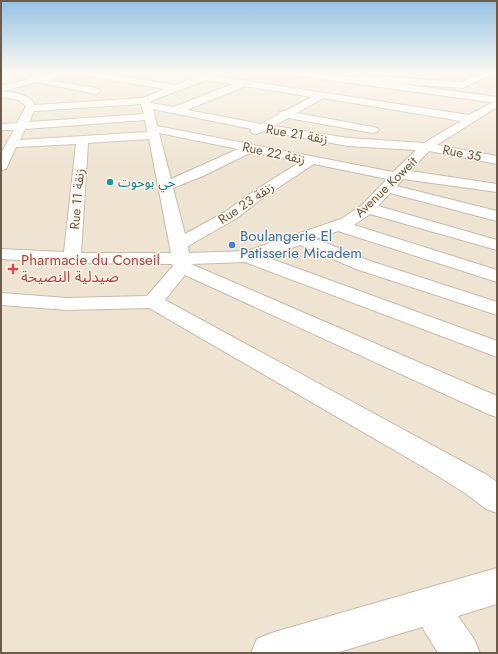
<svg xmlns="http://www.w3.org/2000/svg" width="498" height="654" viewBox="0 0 498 654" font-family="Jost,'Noto Sans Arabic',sans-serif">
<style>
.residential{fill:#efe4d2}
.commercial{fill:#f7e4d8}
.education{fill:#efe0f4}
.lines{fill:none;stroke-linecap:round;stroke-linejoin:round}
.street-casing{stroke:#c7baab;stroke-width:2}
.secondary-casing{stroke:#cabbaa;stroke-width:2}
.street{fill:#fff;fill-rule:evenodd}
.secondary{fill:#fff;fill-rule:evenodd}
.wall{fill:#c9b5a3}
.shaded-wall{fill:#a49485}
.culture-dot{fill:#0f9aa8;stroke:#fcf6e8;stroke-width:1.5}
.shop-dot{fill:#3f7fe0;stroke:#fcf6e8;stroke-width:1.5}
.health-dot{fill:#e0444e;stroke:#fcf6e8;stroke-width:1.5}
.labels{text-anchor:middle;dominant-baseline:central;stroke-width:3;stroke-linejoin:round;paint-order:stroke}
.far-street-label{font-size:13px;fill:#6d5b4c;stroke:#fcf6e8}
.far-culture-label{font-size:13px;fill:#0d838f;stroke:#fcf6e8;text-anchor:start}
.shop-label{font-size:15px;fill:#366cbe;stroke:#fcf6e8;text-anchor:start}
.health-label{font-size:15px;fill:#be3a42;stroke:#fcf6e8;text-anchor:start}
</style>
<rect width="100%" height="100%" fill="#f8f2e3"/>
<rect class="residential" x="1" y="73" width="496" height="580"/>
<path class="commercial" d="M232,73H270L481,102L469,114L220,78Z"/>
<path class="education" d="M99,73H209L175,86Z"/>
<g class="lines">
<defs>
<g id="street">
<path d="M52,73H67L48,80L96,88L101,91L96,94L37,82L3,91C15,93 29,94 35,105L143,98L165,89L87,76L83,73H103L175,85L207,73H219L215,76L469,115L497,100V107L437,145L497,156V164L429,151L410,171L497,184V192L403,179L397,186L497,211V221L390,193L378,206L497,240V250L370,214L354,225L497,270V282L338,231L316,239L370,261L497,302V315L356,269L300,245L266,257L497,341V357L245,262L191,264L497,396V417L488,414L185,275L165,300L487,475L497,482V513L486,509L465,493L425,468L149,308L67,310L1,305V293L67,298L147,296L173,266L172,264L72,263L1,259V249L64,252L76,144L16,147L6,169L1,170V153L14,130H1V124L17,123L26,106L19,100L1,97V86ZM206,80L233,84L174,107L151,103V101ZM245,86L312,97L285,111L280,112L279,114L261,124L187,110ZM323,98L461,121L424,143L348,138L274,126L288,118L373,133L377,132L379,130L377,128L373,127L297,113ZM141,104L144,114L29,122L34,111ZM153,109L252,129L250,131L252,133L256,134L264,131L348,146L416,150L393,172L157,126ZM145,120L147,132L20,140L25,129ZM159,133L238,149L171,179ZM149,139L171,253H81L88,143ZM252,152L300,162L254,191L225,212L185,234L173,188L203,176ZM314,164L387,179L362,205L341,219L247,251L189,253L188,246L237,218L264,197Z"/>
<path d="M482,73H494L463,88L358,81L354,78L358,75L462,82Z"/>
<path d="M497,568V604L458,616L474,639L480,653H438L422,627L336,653H251L257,639L271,633Z"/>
</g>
<path id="secondary" d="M295,73H320L497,97V103L299,76Z"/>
</defs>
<use href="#street" class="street-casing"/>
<use href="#secondary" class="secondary-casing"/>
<use href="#street" class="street"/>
<use href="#secondary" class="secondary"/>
</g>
<path class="wall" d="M161,73H182L174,75Z"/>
<path class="shaded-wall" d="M174,73H182L174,75Z"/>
<linearGradient id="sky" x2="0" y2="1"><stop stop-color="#95c2e4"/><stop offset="0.44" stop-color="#fcf9f2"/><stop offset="1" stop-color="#fcf9f2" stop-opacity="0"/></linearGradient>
<rect width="498" height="165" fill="url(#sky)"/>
<circle class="culture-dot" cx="110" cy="182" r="4"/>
<circle class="shop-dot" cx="232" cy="245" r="4"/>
<path class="health-dot" d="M11 263h4v4h4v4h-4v4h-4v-4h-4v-4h4z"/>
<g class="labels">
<g class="far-street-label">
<text transform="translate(297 134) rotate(10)">Rue 21 زنقة</text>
<text transform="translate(274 153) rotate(12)">Rue 22 زنقة</text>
<text transform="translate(462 153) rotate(11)">Rue 35</text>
<text transform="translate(386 187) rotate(-44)">Avenue Koweit</text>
<text transform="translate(77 199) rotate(-85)">Rue 11 زنقة</text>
<text transform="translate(246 203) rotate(-34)">Rue 23 زنقة</text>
</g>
<g class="far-culture-label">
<text x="118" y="182">حي بوحوت</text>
</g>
<g class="shop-label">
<text x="240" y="236">Boulangerie El<tspan x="240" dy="17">Patisserie Micadem</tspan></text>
</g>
<g class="health-label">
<text x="21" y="260">Pharmacie du Conseil<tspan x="21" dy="17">صيدلية النصيحة</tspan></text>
</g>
</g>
<rect width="498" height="654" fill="none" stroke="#6d5b4c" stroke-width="4"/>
</svg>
